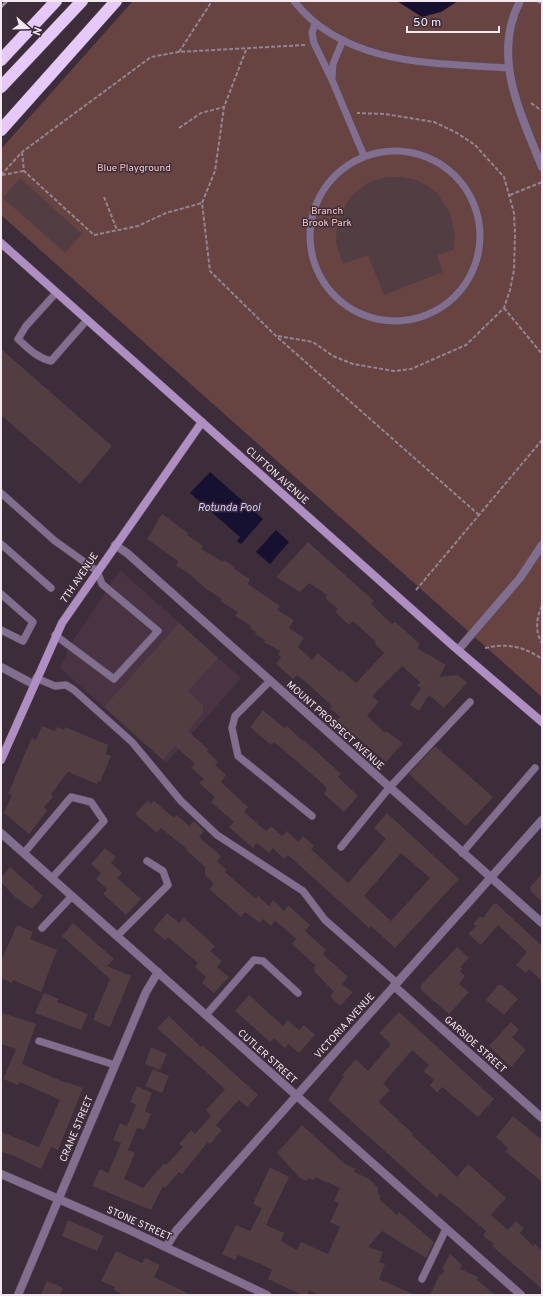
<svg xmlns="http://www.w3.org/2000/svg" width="543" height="1296" viewBox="0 0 543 1296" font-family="Overpass,sans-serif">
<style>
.built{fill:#4a3444}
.green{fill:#674442}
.water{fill:#171131}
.building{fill:#523d43;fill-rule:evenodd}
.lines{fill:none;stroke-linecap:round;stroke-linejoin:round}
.lane-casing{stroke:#5a4a56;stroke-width:8}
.street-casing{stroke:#5a4a56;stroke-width:9}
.secondary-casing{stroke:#5a4a56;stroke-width:9}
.highway-casing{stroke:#5a4a56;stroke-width:13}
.path{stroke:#948590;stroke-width:2;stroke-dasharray:4 2;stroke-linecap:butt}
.lane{stroke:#826e8f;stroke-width:7}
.street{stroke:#826e8f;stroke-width:8}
.secondary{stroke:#af8fc3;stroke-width:8}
.highway{stroke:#e7c9f9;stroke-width:12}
.rail{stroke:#9a8b96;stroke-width:3;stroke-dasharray:8 4;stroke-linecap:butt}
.labels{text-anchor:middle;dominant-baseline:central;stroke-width:3;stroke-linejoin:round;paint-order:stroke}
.park-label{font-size:10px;fill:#f7c7c3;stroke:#3d2c39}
.street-label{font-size:10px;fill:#f4e8f0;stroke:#3d2c39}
.water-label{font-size:11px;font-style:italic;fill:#cfcaff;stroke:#3d2c39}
</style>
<rect width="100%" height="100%" fill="#3d2c39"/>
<path class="built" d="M120,570L241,678L166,763L60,668L71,644Z"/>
<path class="green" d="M133,1H542V697L1,215V149Z"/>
<g class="water">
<path d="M397,1H458L441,12L422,17Z"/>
<path d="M210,472L263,519L241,544L237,541L240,537L190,493Z"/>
<path d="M276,530L289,542L270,564L256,552Z"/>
</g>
<g class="building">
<path d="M388,177H400L414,179L426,185L437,193L450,213L455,237L453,250L437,255L443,272L384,295L368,255L343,264L336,242L337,227L340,215L351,196L369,182Z"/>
<path d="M20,178L82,234L65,253L3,198Z"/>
<path d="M1,349L112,446L80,484L1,415Z"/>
<path d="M162,514L188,533L187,535L203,546L201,549L223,562L224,560L235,567L234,569L250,579L248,584L280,606L277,610L294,620L289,628L304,638L298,647L312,660L318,653L340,672L341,670L356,683L384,653L375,644L376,642L353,621L349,625L335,612L338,609L325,598L327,595L309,583L300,592L276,577L308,542L374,601L371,604L392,624L395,622L420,644L417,648L446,665L439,677L458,675L467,683L444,708L429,695L419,711L410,705L421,688L417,686L420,682L402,666L372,696L379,702L367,716L385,733L386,731L403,743L386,762L337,720L340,717L330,708L332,706L308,684L297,675L293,679L276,664L281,657L278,655L280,651L264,642L265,640L255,634L256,632L250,628L251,626L235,616L238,612L220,601L222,599L206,589L188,573L176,566L178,561L147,539Z"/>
<path d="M179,623L218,658L188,691L203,705V713L188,731L208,749L207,751L218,762L215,765L226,775L221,782L248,807L244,812L266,831L271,826L282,836L287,831L298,842L303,836L314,846L311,849L348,883L386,839L374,828L387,813L459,879L395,948L371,926L369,928L288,855L284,859L273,848L269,853L257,843L253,848L229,827L234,822L211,802L215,797L199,783L204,779L191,768L195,764L175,746L163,760L104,707ZM401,853L430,878L391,921L364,896Z"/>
<path d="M263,710L284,728L287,726L303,741L304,740L341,774L338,777L358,796L344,812L324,794L327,788L322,783L274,742L271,745L250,727Z"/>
<path d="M42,726L55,731L57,727L64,730L65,727L108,745L106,754L111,756L100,782L98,781L97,784L68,772L51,794L53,797L44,807L47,811L29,834L4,813L12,795L8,794L26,751L32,738L36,740Z"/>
<path d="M435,746L493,797L466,826L409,774Z"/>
<path d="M148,800L151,804L154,801L174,818L177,815L189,826L194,821L204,831L199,837L221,856L217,861L227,870L225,872L256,899L258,896L269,906L273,900L284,911L288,905L310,925L305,931L326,950L323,954L348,977L342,984L353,992L340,1006L330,996L334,992L314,971L315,970L314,968L316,966L292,944L296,939L284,928L275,921L271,926L263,919L260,923L245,912L241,917L209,889L214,884L205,875V867L186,850L187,849L161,828L157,833L135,814Z"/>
<path d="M105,848L116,857L111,863L122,873L117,878L141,899L126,915L103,894L107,889L96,879L101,873L91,864Z"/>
<path d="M10,867L43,896L32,909L14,896L1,882V878Z"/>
<path d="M542,874V902L531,892L530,887Z"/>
<path d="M493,904H497L542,946V981L529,969L526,973L516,965L527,952L498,925L481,945L468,934L476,926L473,924L480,916L483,918Z"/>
<path d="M167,913L179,923L184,918L215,946L210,951L222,961L217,967L229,977L214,993L202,983L206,977L195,967L198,963L168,937L165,940L153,930Z"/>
<path d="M73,923L114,959L107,966L131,976L110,1027L93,1020L110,979L62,936Z"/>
<path d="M17,925L33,932L30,939L57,950L41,992L13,980L12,983L1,978V962L4,954Z"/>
<path d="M457,947L469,958L460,967L462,969L460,971L465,976L459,984L469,992L449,1014L421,990V985Z"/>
<path d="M498,985H502L518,999L504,1015L486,1000Z"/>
<path d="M44,993L59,999L57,1002L88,1014L81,1030L35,1013Z"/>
<path d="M249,995L283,1026L288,1020L299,1030L304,1025L315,1035L299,1053L288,1044L286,1048L283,1047L274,1038L270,1042L235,1011Z"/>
<path d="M399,1012L494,1099L478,1117L442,1087L437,1093L430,1085L434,1080L423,1071L429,1065L412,1050L383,1084L390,1090L379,1102L413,1134L412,1135L457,1177L468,1164L506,1198L491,1215L508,1230L516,1221L524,1228L520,1233L533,1246L535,1244L542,1251V1289L492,1246L494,1244L483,1236L486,1231L458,1207L440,1193L437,1198L328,1100L344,1076L342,1075L356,1059L368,1071L391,1044L379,1033Z"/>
<path d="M3,1013L36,1024L22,1064L66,1083L67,1082L83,1088L58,1150L51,1147L41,1169L12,1155L1,1152V1132L39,1147L60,1100L20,1082L18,1085L3,1079L16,1049L1,1044V1020Z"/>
<path d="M169,1016L201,1047L202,1045L215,1056L258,1095L247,1107L239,1100L216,1125L222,1130L210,1144L208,1142L182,1174L179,1172L165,1188L163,1186L151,1210L92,1186L100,1169L108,1173L121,1143L113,1140L120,1123L127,1126L136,1105L130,1102L137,1086L152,1093L145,1111L151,1114L144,1130L137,1128L128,1150L135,1153L124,1179L143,1188L164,1163L166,1165L183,1147L179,1144L191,1130L195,1134L211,1116L206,1110L225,1089L157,1028Z"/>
<path d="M511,1022L519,1030L512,1037L526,1050L511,1067L489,1046Z"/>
<path d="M151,1047L167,1054L160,1070L145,1064Z"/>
<path d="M153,1069L169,1076L162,1093L145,1086Z"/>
<path d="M513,1116L542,1140V1182L505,1151L508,1148L496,1137Z"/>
<path d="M302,1125L345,1164L356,1169L354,1172L369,1179L378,1188V1194L381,1196L379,1199L397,1215L399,1212L434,1242L426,1258L382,1231L368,1247L383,1252L379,1262L385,1264L379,1279L415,1295H319L309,1290L307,1295H302L268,1279L272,1270L261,1264L238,1255L235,1260L222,1254L236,1225L250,1231L262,1208L253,1204L270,1167L289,1177L266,1225L284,1233L281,1241L297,1250L301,1242L328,1254L340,1227L330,1222L339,1203L334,1201L340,1188L315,1177L314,1180L308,1178L307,1181L300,1178L277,1153Z"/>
<path d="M68,1220L104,1236L97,1251L62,1236Z"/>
<path d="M116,1251L142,1263L145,1258L160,1265L154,1277L191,1295H124L114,1290L115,1287L101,1281Z"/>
<path d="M450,1254L462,1265L460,1269L478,1277L477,1280L495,1295H430L440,1274L442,1275L445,1270L442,1269Z"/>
<path d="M47,1281L63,1288L60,1295H41Z"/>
</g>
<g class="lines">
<defs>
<g id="lane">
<path d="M294,1C345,66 434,63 508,68"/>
<path d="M315,23L312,33L314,43L332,80L364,156"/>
<path d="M332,78L333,64L343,40"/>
<circle cx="395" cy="236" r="85"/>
<path d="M56,293L26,326L18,339C28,348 37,358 51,361L87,320"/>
<path d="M1,493L55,541L97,571L102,584L158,631L114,679L55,635"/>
<path d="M1,544L51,588"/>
<path d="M1,594L33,622L23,641L1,630"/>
<path d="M36,678L55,686L66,685L74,690L132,742L181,801L217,835L303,891L325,920L397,983"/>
<path d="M270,681L235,716L232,728L238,756L312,816"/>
<path d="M341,847L389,788L470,702"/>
<path d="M24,853L71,797L91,802L104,821L52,878"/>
<path d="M462,853L535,768"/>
<path d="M42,928L72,896"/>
<path d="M117,936L168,885L163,871L147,861"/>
<path d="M206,1015L254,960L263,961L298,993"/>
<path d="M39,1041L115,1065"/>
<path d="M422,1279L446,1229"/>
</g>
<g id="street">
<path d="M520,1C491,57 521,114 542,167"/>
<path d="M115,545L127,553L542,923"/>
<path d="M458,650L520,578L542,545"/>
<path d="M1,667L33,684"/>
<path d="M1,833L521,1295"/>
<path d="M394,986L542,1118"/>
<path d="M1,1174L125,1228L267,1295"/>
<path d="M166,1247L176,1231L542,820"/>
<path d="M18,1295L146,992L158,972"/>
</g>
<g id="secondary">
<path d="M1,243L452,645L542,722"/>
<path d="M1,760L62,623L202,422"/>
</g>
<g id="highway">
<path d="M1,60L56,1"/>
<path d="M1,87L82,1"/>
<path d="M1,130L116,1"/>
</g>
</defs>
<use href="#lane" class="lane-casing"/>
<use href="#street" class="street-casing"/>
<use href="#secondary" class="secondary-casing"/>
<use href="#highway" class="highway-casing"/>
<g class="path">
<path d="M537,1L542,4"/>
<path d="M246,50L224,107L215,171L202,203L210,271L276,336L479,515"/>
<path d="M179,52L212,1"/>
<path d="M531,103L542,111"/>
<path d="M179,128L201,113L224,107"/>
<path d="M22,152L24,171L94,235L138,226L166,213L202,203"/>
<path d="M1,175L22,152L151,57L178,52L305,45"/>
<path d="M2,175L24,171"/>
<path d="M510,195L542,182"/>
<path d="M104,197L117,230"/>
<path d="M504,308L542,354"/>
<path d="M278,336L313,342L333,356L353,364L394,371L411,369L466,345L504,308L510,290L514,270L515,235L514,213L504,177L475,145L457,133L434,122L385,114L357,113"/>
<path d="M416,590L542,440"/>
<path d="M542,606C536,618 535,632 542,643"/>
<path d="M485,648C507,643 523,646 542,659"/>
</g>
<use href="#lane" class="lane"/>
<use href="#street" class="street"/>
<use href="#secondary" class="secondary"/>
<use href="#highway" class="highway"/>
<path class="rail" d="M1,7L7,1"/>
</g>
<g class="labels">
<g class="park-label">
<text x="134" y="168">Blue Playground</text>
<text x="327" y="211">Branch<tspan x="327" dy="12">Brook Park</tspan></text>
</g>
<g class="street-label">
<text transform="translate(277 476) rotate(42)">CLIFTON AVENUE</text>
<text transform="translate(80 578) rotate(-56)">7TH AVENUE</text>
<text transform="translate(335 726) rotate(42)">MOUNT PROSPECT AVENUE</text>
<text transform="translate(345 1026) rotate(-48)">VICTORIA AVENUE</text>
<text transform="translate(475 1045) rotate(42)">GARSIDE STREET</text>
<text transform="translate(267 1057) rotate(42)">CUTLER STREET</text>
<text transform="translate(77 1129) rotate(-67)">CRANE STREET</text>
<text transform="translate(139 1224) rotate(24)">STONE STREET</text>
</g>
<g class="water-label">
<text x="229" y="508">Rotunda Pool</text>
</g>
</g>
<rect width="543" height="1296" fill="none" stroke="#f4e8f0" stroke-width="4"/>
<g transform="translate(28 28) rotate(110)" stroke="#3d2c39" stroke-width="3" paint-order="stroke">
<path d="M0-3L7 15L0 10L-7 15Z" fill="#f4e8f0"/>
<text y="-6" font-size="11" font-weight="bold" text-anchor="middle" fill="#f4e8f0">N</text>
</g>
<path d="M407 26v6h92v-6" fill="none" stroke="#f4e8f0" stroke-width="2"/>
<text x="413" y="26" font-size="12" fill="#f4e8f0" stroke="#3d2c39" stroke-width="3" paint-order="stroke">50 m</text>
</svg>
